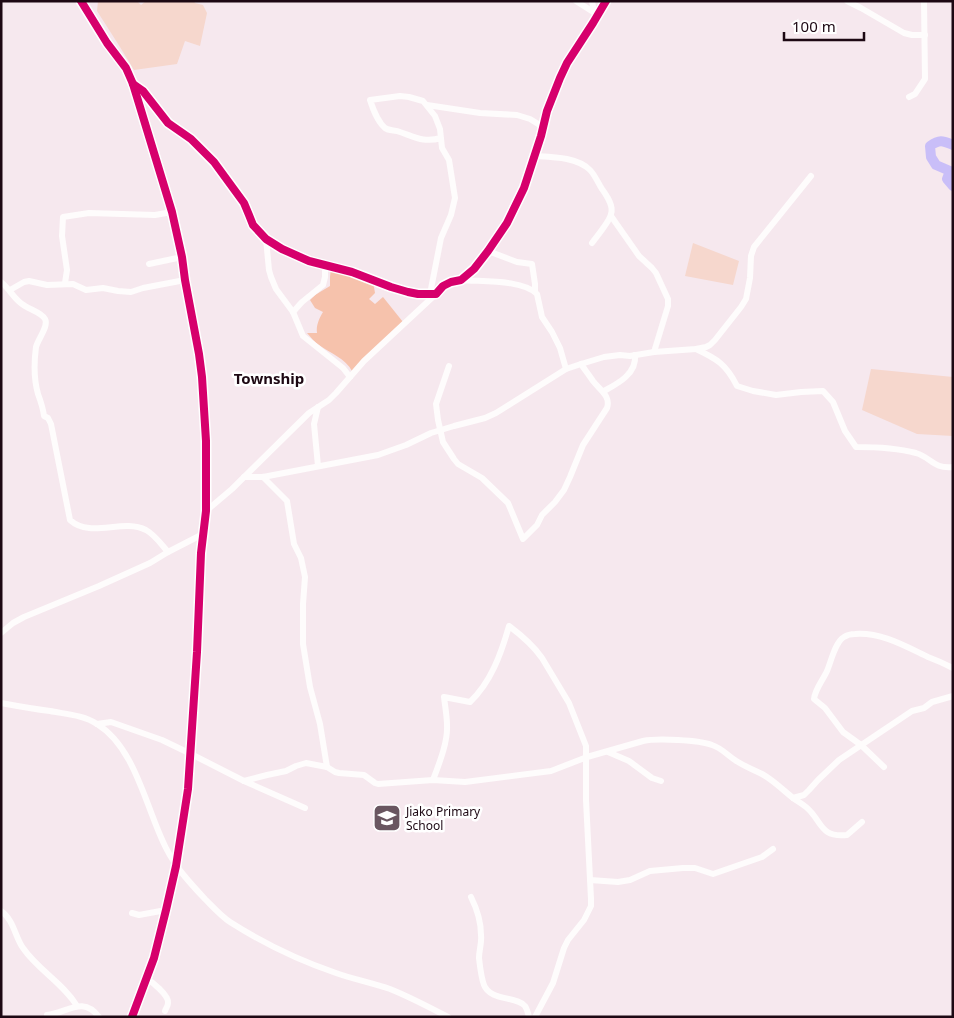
<svg xmlns="http://www.w3.org/2000/svg" width="954" height="1018" viewBox="0 0 954 1018" font-family="'Noto Sans',sans-serif">
<style>
.green{fill:#f6d7cd}
.forest{fill:#f6c2ac}
.lines{fill:none;stroke-linecap:round;stroke-linejoin:round}
.river{stroke:#c9bef8;stroke-width:10}
.minor{stroke:#fefcfc;stroke-width:6}
.cycleway-casing{stroke:#fff;stroke-width:11}
.cycleway{stroke:#d6006c;stroke-width:8}
.labels{text-anchor:middle;dominant-baseline:central;stroke-width:5;stroke-linejoin:round;paint-order:stroke}
.poi-label{font-size:12px;fill:#1d0813;stroke:#fff;text-anchor:start}
.quarter-label{font-size:15px;font-weight:bold;fill:#1d0813;stroke:#fff}
</style>
<rect width="100%" height="100%" fill="#f6e8ee"/>
<g class="green">
<path d="M98,1H137L141,5L146,1H194L195,3L203,5L207,13L200,46L185,41L177,64L134,70L120,47L97,11Z"/>
<path d="M693,243L739,261L733,285L685,276Z"/>
<path d="M871,369L953,377V436L917,434L862,410Z"/>
</g>
<path class="forest" d="M331,268L378,281L377,285L374,287L375,293L369,299L375,304L383,297L403,322L352,371C346,359 330,353 319,345C314,342 311,337 307,333H317C316,325 319,319 323,312L315,308L310,300L315,295L330,286V277Z"/>
<g class="lines">
<path class="river" d="M953,145C943,141 940,139 930,146L931,157L936,165L950,171L947,179L953,186"/>
<g class="minor">
<path d="M81,1L107,43L126,68L133,84L172,212L182,257L185,280L199,354L202,377L206,441V511L201,553L197,652L188,789L176,866L166,910L154,958L132,1017"/>
<path d="M576,1L598,15"/>
<path d="M592,1L594,12"/>
<path d="M847,1L861,8L904,33L912,35H925"/>
<path d="M133,84L143,91L168,123L191,139L214,162L244,203L249,215L253,225L266,239L282,249L309,261L352,272L391,287L408,292L418,294H436L443,286L451,282L461,280L474,269L488,251L507,223L524,188L541,136L547,111L560,78L567,63L593,23L606,1"/>
<path d="M909,97L915,94L925,79L924,1"/>
<path d="M427,105L480,113L517,115L530,119L543,127"/>
<path d="M535,156C552,157 577,157 590,170C595,175 598,183 602,189C607,196 614,206 611,214C610,221 597,236 592,243"/>
<path d="M611,216L639,256L652,268L656,273L668,299V306L654,352"/>
<path d="M266,239L269,270L271,277L276,289L293,312L303,336L343,368L350,377"/>
<path d="M488,251L517,262L532,264L535,284V291"/>
<path d="M149,264L182,257"/>
<path d="M461,280C481,282 522,279 537,294L542,317L552,332L560,348L566,369"/>
<path d="M1,282C11,290 14,300 25,306C31,310 42,313 45,319C49,326 38,339 36,347C34,362 34,380 38,394C41,402 43,408 44,416L48,418L51,424L70,520C91,539 122,518 146,530C155,535 161,544 168,552"/>
<path d="M65,283L67,270L62,236L63,217L89,213L155,215L172,212"/>
<path d="M10,290L24,282L29,281L47,285L73,284L86,290L103,288L118,291L131,292L143,288L185,280"/>
<path d="M430,294L441,238L451,215L455,198L449,160L442,148L440,129L435,116L423,101L409,97L400,96L370,100C373,109 377,121 385,128C389,131 395,130 400,132C415,137 424,143 441,138"/>
<path d="M293,312L302,302L323,285L325,277V264"/>
<path d="M696,349C717,359 726,364 737,386L753,391L776,395L801,392L823,391L833,402L845,431L856,447C876,447 897,448 916,453C932,458 933,469 953,467"/>
<path d="M449,366L436,404L438,420L443,442L454,459L458,464L482,478L508,503L523,539L537,525L542,515L555,502L564,490L570,477L583,445L607,408C611,396 600,390 593,381C589,375 585,370 581,364"/>
<path d="M604,391C617,384 637,374 635,355"/>
<path d="M318,407L314,424L318,466"/>
<path d="M244,477H263L378,455L406,445L431,433L454,426L485,418L496,413L566,369L581,364L604,357L620,355L630,356L654,352L696,349L706,347L710,345L715,340L741,307L746,299L750,278L751,256L754,247L811,176"/>
<path d="M263,477L287,501L294,544L301,558L305,577L303,604V644L310,687L320,724L327,767"/>
<path d="M206,511L232,489L309,413L329,400L336,393L364,361L436,294"/>
<path d="M1,633L13,623L24,617L99,586L150,563L168,552L203,534"/>
<path d="M1,703C17,706 34,709 50,711C65,714 84,715 97,724C136,748 146,809 166,848C176,868 190,883 205,899C213,907 221,916 230,922C263,943 298,960 336,973C353,979 372,983 390,989C410,997 429,1007 448,1017"/>
<path d="M97,724L111,722L162,740L191,754L244,781L305,808"/>
<path d="M608,752L629,761L652,778L661,781"/>
<path d="M884,767L861,745L843,732L825,708L814,699C815,689 823,680 827,671C831,662 835,642 844,637C847,635 851,634 855,634C881,632 905,646 928,657C936,660 945,664 953,668"/>
<path d="M433,780C439,764 448,742 447,725C447,716 445,706 444,697L470,702C491,682 501,654 509,626C521,635 533,645 542,658L569,703L586,746V800L591,899V906L584,920L568,940L564,948L553,983L535,1017"/>
<path d="M244,781L267,775L286,771L296,766L306,763L327,767L335,772L339,773L364,775L375,783L378,784L433,780L465,782L551,771L587,757L643,741C657,738 699,740 712,745C722,748 729,757 738,762C746,767 754,770 762,774C773,780 783,790 793,798C797,801 801,803 806,807C822,820 819,838 847,835L862,822"/>
<path d="M793,798L804,795L809,790L818,780L839,760L912,711L924,708L932,702L953,696"/>
<path d="M590,880L618,882L630,880L650,871L683,868H695L713,874L762,857L773,849"/>
<path d="M471,897C477,909 481,921 481,935C482,943 479,950 479,958C480,967 481,977 484,985C490,1001 517,996 525,1006C527,1009 528,1013 529,1017"/>
<path d="M1,911C14,920 15,937 23,948C38,970 63,983 77,1006"/>
<path d="M132,913L139,915L166,910"/>
<path d="M146,978C152,982 169,995 168,1003C168,1006 166,1008 165,1011"/>
<path d="M47,1015C67,1013 83,995 99,1017"/>
</g>
<defs>
<g id="cycleway">
<path d="M81,1L107,43L126,68L133,84L172,212L182,257L185,280L199,354L202,377L206,441V511L201,553L197,652L188,789L176,866L166,910L154,958L132,1017"/>
<path d="M133,84L143,91L168,123L191,139L214,162L244,203L249,215L253,225L266,239L282,249L309,261L352,272L391,287L408,292L418,294H436L443,286L451,282L461,280L474,269L488,251L507,223L524,188L541,136L547,111L560,78L567,63L593,23L606,1"/>
</g>
</defs>
<use href="#cycleway" class="cycleway-casing"/>
<use href="#cycleway" class="cycleway"/>
</g>
<defs>
<symbol id="school-square" viewBox="-11 -11 22 22"><rect x="-9" y="-9" width="18" height="18" rx="4" fill="#695660" stroke="#fff"/><path d="M0-5L7-2L0 1L-7-2ZM-4 1L0 2.5L4 1V4Q0 6-4 4Z" fill="#fff"/></symbol>
</defs>
<g fill-rule="evenodd">
<use href="#school-square" x="371" y="802" width="32" height="32"/>
</g>
<g class="labels">
<g class="poi-label">
<text x="406" y="811">Jiako Primary<tspan x="406" dy="14">School</tspan></text>
</g>
<g class="quarter-label">
<text x="269" y="378">Township</text>
</g>
</g>
<rect width="954" height="1018" fill="none" stroke="#1d0813" stroke-width="5"/>
<path d="M784 32v8h80v-8" fill="none" stroke="#1d0813" stroke-width="2.5"/>
<text x="792" y="32" font-size="15" fill="#1d0813" stroke="#ffffff" stroke-width="4" paint-order="stroke">100 m</text>
</svg>
